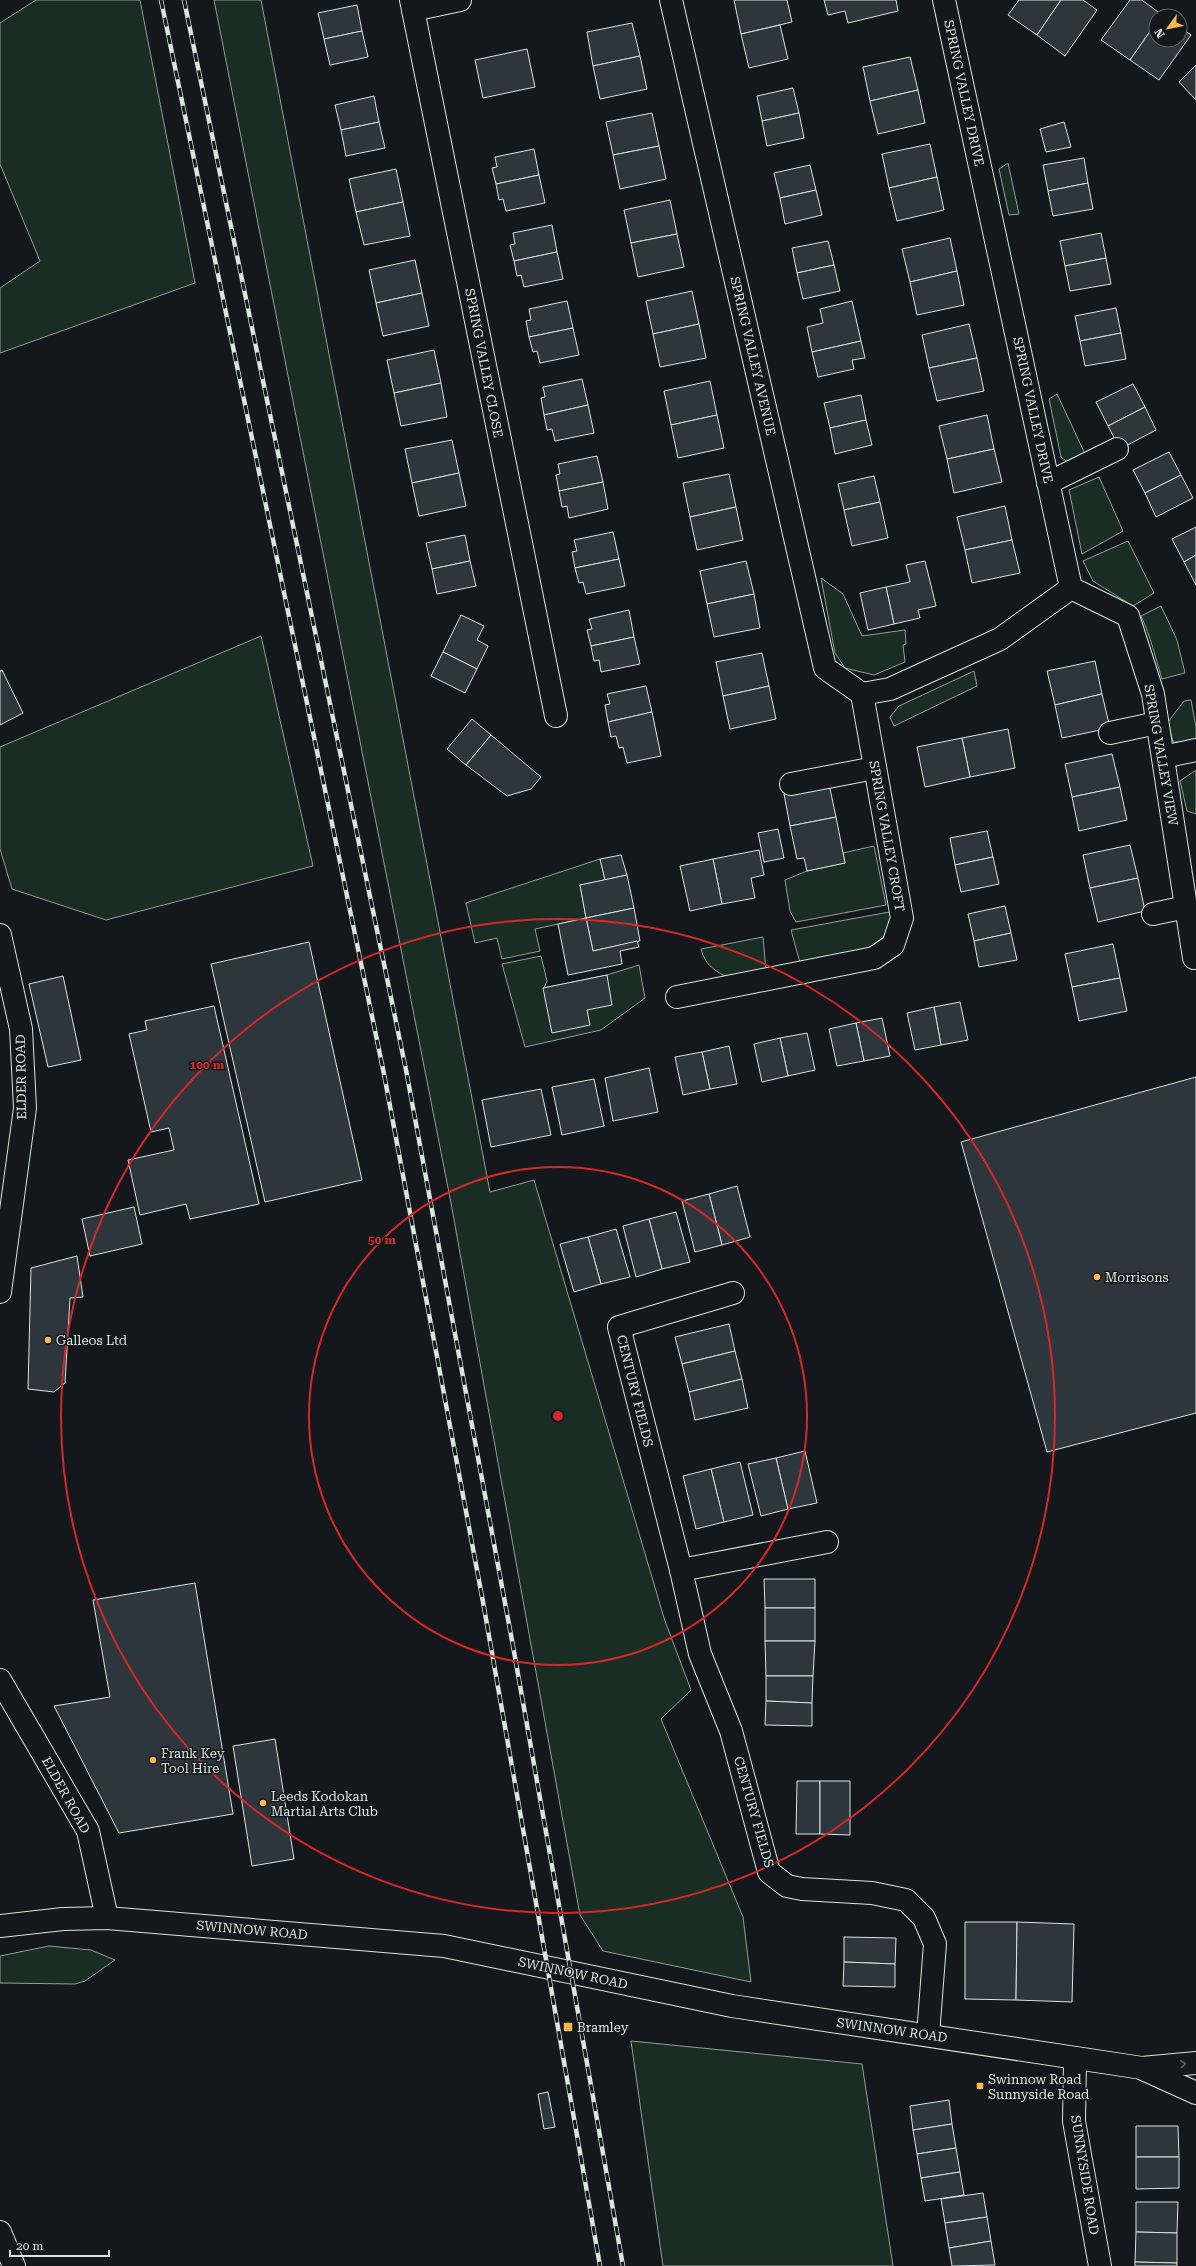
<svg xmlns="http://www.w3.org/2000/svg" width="1196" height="2266" viewBox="0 0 1196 2266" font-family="'Roboto Serif',serif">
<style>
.green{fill:#1a2d24;stroke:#939e99}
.building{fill:#2c363c;stroke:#d8e6dc}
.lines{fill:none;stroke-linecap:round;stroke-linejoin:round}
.minor-casing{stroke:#d8e6dc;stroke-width:24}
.minor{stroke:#14181c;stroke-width:22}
.rail-casing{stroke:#d8e6dc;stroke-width:4.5}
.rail{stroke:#14181c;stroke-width:3;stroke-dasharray:9;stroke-linecap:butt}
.oneway{stroke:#59605f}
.ring{fill:none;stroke:#d62828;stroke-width:2}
.poi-dot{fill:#ffb74d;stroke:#14181c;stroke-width:1.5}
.labels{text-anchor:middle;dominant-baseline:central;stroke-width:3;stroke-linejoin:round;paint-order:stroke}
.street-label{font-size:13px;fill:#d8e6dc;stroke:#14181c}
.poi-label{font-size:13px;fill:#d8e6dc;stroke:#14181c;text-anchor:start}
.centre{fill:#d62828;stroke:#14181c;stroke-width:2}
.ring-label{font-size:12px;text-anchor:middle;font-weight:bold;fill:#d62828;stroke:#14181c;stroke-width:3;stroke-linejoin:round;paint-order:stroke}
</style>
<rect width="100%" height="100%" fill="#14181c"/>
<g class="green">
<path d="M36,0H140L195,283L0,353V288L40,261L0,164V23Z"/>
<path d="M214,0H261L490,1192L534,1180L665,1621L691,1690L661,1719L743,1917L751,1982L603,1951L580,1915L451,1203Z"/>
<path d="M1008,163L1019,214L1009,215L999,169Z"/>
<path d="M1057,394L1086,456L1066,461L1061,457L1049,399Z"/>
<path d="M1099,477L1123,531L1082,554L1069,490Z"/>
<path d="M1128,541L1154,593L1133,606L1093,581L1083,561Z"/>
<path d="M821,578L843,594L862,636L905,630L906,644L903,645L905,662L874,675L845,668L835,653Z"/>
<path d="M1161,606L1177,640L1185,673L1162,679C1155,657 1151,637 1141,616Z"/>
<path d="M261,636L313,866L106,920L12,889L0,849V747Z"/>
<path d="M974,671L977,686L894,726L890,717L899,706Z"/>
<path d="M1191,700L1196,727V742H1173L1168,722L1184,701Z"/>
<path d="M1196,770V814L1187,811L1180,781Z"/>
<path d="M874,846L886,905L796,922L790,911L785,880L807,871L845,863L843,853Z"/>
<path d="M600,859L605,880L580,885L586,918L535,929L540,951L502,959L497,938L475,943L466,903Z"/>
<path d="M895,911L884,937L868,949L800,963L791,930Z"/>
<path d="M763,937L766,970L725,976C712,969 705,964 701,949Z"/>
<path d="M541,956L547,981L544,988L607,975L639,965L645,998L601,1030L525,1047L502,964Z"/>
<path d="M49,1946L91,1950L115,1960L85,1981L75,1984L0,1983V1956Z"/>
<path d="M631,2041L862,2064L893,2266H663Z"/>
</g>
<g class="building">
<path d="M734,0H787L792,22L741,34Z"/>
<path d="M824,0H896L898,11L848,23L845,11L828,15Z"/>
<path d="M1019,0H1061L1037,35L1008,15Z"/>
<path d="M1061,0H1083L1097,10L1065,56L1037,35Z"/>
<path d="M1130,0H1142L1162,15L1156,16V23L1130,60L1101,40Z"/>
<path d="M357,5L362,31L324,39L318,13Z"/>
<path d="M632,23L640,56L593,66L587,32Z"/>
<path d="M1156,23V40H1180V27L1191,35L1159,80L1130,60Z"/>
<path d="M780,25L788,59L749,68L741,34Z"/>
<path d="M362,31L368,57L330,65L324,39Z"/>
<path d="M527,49L535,87L483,98L475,60Z"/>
<path d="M640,56L647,89L600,99L593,66Z"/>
<path d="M910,57L918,90L870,101L863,67Z"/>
<path d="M1196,65V100L1179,82Z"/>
<path d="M793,88L799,113L762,121L757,96Z"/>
<path d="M918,90L925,123L878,134L870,101Z"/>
<path d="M374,96L379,122L341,130L335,105Z"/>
<path d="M652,113L659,146L613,155L606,122Z"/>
<path d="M799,113L804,138L767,146L762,121Z"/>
<path d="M379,122L385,148L346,156L341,130Z"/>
<path d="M1064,122L1071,147L1046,152L1040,129Z"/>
<path d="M930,144L937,177L889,188L882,154Z"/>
<path d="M659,146L666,179L620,189L613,155Z"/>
<path d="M534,149L539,175L496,184L492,168L497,167L495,157Z"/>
<path d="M1084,158L1088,183L1048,191L1043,165Z"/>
<path d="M810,165L816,190L780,198L774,173Z"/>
<path d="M396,169L403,202L356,212L349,179Z"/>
<path d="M539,175L545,203L506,211L503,199L499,200L496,184Z"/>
<path d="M937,177L944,210L897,221L889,188Z"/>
<path d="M1088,183L1093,209L1053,216L1048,191Z"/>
<path d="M816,190L822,215L785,224L780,198Z"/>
<path d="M670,200L677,234L631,243L624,210Z"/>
<path d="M403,202L410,236L364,245L356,212Z"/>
<path d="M552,225L557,252L514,261L510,245L515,244L513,233Z"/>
<path d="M1101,233L1106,258L1065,266L1060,241Z"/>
<path d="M677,234L684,267L638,277L631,243Z"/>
<path d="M950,238L957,271L910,282L902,249Z"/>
<path d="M828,241L834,265L797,273L792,248Z"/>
<path d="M557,252L563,279L524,287L521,275L517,276L514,261Z"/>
<path d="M1106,258L1111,284L1070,291L1065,266Z"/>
<path d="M415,260L422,293L376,303L369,270Z"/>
<path d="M834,265L840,291L803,299L797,273Z"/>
<path d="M957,271L964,305L917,315L910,282Z"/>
<path d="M692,291L699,324L653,334L646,301Z"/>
<path d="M422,293L429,326L383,336L376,303Z"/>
<path d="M567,301L573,328L529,337L526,321L531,320L529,309Z"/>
<path d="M852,301L861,341L812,352L807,327L823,323L820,309Z"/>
<path d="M1116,308L1121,333L1080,341L1075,316Z"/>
<path d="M699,324L706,358L660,367L653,334Z"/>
<path d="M969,324L977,358L929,368L922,335Z"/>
<path d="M573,328L579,355L540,363L537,351L533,352L529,337Z"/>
<path d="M1121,333L1126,359L1085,366L1080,341Z"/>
<path d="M861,341L865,358L852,360L854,369L818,377L812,352Z"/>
<path d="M434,350L441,383L394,393L387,360Z"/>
<path d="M977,358L984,391L937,401L929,368Z"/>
<path d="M582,379L588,405L544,415L541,398L545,397L543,387Z"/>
<path d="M710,381L717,415L671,425L664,391Z"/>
<path d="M441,383L447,417L401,426L394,393Z"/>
<path d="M1133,384L1145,407L1108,426L1096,402Z"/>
<path d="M861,395L866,420L830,428L824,403Z"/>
<path d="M588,405L594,433L555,441L552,429L547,430L544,415Z"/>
<path d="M1145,407L1156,430L1120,449L1108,426Z"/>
<path d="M717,415L724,448L678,458L671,425Z"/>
<path d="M987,415L994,449L947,459L939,426Z"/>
<path d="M866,420L872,445L835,454L830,428Z"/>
<path d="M452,440L459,473L412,483L405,449Z"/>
<path d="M994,449L1002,482L954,493L947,459Z"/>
<path d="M1169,452L1181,475L1145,493L1133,470Z"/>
<path d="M597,456L603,482L559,491L556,475L560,474L558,464Z"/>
<path d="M459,473L466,506L419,516L412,483Z"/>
<path d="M729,474L736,507L690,517L683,483Z"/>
<path d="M1181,475L1193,498L1156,517L1145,493Z"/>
<path d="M874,476L880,502L844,510L838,484Z"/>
<path d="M603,482L608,509L569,518L567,506L562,507L559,491Z"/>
<path d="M880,502L888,538L852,546L844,510Z"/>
<path d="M1005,506L1012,540L965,550L957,517Z"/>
<path d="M736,507L743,540L697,550L690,517Z"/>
<path d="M1196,527V555L1184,562L1172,539Z"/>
<path d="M613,532L619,559L575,568L572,552L577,551L574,540Z"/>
<path d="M465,535L470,561L432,569L426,543Z"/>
<path d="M1012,540L1020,573L972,583L965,550Z"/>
<path d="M1196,555V585L1184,562Z"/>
<path d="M619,559L625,586L586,594L583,582L579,583L575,568Z"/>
<path d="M470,561L476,586L437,594L432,569Z"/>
<path d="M746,561L754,594L707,604L700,571Z"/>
<path d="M925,561L936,606L918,610L920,618L894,624L886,587L910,582L906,565Z"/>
<path d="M886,587L894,624L868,630L860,593Z"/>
<path d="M754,594L760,628L714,637L707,604Z"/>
<path d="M629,610L634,637L591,646L587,630L592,629L589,619Z"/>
<path d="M461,615L484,626L477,640L488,646L477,669L443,652Z"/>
<path d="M634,637L640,664L601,672L599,660L594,661L591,646Z"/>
<path d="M443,652L477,669L465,693L431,676Z"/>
<path d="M762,653L769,686L723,696L716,662Z"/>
<path d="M1095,661L1102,694L1055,705L1047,671Z"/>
<path d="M2,670L23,713L0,725V671Z"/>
<path d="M646,686L652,712L608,722L605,705L610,704L607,694Z"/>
<path d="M769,686L776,719L730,729L723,696Z"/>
<path d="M1102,694L1110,728L1062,738L1055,705Z"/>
<path d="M652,712L661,756L627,763L623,747L619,748L616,736L611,737L608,722Z"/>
<path d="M472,719L491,735L466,765L447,749Z"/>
<path d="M1008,729L1015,768L970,777L962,738Z"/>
<path d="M491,735L541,777L531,789L507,796L466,765Z"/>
<path d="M962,738L970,777L925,787L917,747Z"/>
<path d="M1112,754L1120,787L1072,797L1065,764Z"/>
<path d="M829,784L836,817L790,826L784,794Z"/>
<path d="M1120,787L1127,820L1079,831L1072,797Z"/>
<path d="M836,817L845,863L807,871L804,858L797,859L790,826Z"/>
<path d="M778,829L784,858L764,862L758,833Z"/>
<path d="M987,831L993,857L955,865L950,838Z"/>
<path d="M1130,845L1138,878L1090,888L1083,855Z"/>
<path d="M759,850L764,875L751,878L755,898L722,904L713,859Z"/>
<path d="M621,855L627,875L605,880L600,859Z"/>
<path d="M993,857L999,884L961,892L955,865Z"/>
<path d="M713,859L722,904L690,911L680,866Z"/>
<path d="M627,875L634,908L586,918L580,885Z"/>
<path d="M1138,878L1145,911L1098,922L1090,888Z"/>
<path d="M1005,906L1011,933L974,941L968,914Z"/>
<path d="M634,908L640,941L593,951L586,918Z"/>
<path d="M586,918L593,951L637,941L639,947L620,951L622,964L568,975L558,924Z"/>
<path d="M1011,933L1017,960L979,967L974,941Z"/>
<path d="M309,942L362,1180L265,1202L211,964Z"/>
<path d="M1113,944L1120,978L1072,987L1065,954Z"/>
<path d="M607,975L612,1005L587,1010L590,1025L552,1033L543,988Z"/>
<path d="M63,976L81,1060L48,1067L29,984Z"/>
<path d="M1120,978L1127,1011L1079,1021L1072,987Z"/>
<path d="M960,1002L968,1040L941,1045L934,1007Z"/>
<path d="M214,1006L259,1204L190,1219L186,1204L140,1215L128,1160L174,1150L169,1128L151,1132L129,1034L147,1030L145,1021Z"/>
<path d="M934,1007L941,1045L915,1050L907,1013Z"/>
<path d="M882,1018L890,1056L864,1061L856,1023Z"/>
<path d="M856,1023L864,1061L837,1066L829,1029Z"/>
<path d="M807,1033L815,1070L788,1076L780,1038Z"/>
<path d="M780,1038L788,1076L762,1082L754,1044Z"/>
<path d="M729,1046L737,1084L710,1089L702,1052Z"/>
<path d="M702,1052L710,1089L683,1095L675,1057Z"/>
<path d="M649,1068L658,1112L613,1121L605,1078Z"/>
<path d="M1196,1077V1413L1047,1452L961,1142Z"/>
<path d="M594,1079L604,1126L562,1135L552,1087Z"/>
<path d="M541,1089L551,1135L491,1147L482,1100Z"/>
<path d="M737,1186L750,1237L722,1245L709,1194Z"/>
<path d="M709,1194L722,1245L695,1252L682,1201Z"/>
<path d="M134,1207L142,1244L90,1256L82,1219Z"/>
<path d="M676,1212L690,1262L662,1269L649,1219Z"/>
<path d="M649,1219L662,1269L636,1277L623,1226Z"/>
<path d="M616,1229L630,1277L601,1284L588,1237Z"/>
<path d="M588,1237L601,1284L574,1292L560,1244Z"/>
<path d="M77,1256L83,1297L70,1298L65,1383L54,1392L28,1389L31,1268Z"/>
<path d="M729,1324L735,1351L682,1364L675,1337Z"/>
<path d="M735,1351L742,1379L689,1392L682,1364Z"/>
<path d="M742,1379L748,1408L695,1420L689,1392Z"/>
<path d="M805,1451L817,1503L788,1509L776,1458Z"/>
<path d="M776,1458L788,1509L761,1516L748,1464Z"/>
<path d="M740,1462L753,1515L724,1522L711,1469Z"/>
<path d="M711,1469L724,1522L696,1529L683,1476Z"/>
<path d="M764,1579H815V1608H765Z"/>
<path d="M195,1583L233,1814L119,1833L54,1706L110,1697L93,1600Z"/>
<rect x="765" y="1608" width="50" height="33"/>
<path d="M765,1641H815L813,1676H766Z"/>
<path d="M766,1676H813L812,1703L766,1701Z"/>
<path d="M766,1701L812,1703V1726L765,1725Z"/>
<path d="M275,1739L294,1859L252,1866L233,1746Z"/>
<path d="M797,1781H820V1834H796Z"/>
<path d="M820,1781H850V1835L820,1834Z"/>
<path d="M965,1922H1017L1016,2000L965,1999Z"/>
<path d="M1017,1922L1074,1924L1072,2002L1016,2000Z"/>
<path d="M844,1937L896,1938L895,1964L844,1962Z"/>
<path d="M844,1962L895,1964V1987L843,1986Z"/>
<path d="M548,2092L555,2127L544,2129L538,2094Z"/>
<path d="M949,2100L952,2124L913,2130L910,2106Z"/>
<path d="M952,2124L956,2148L917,2154L913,2130Z"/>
<path d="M1136,2126H1178L1179,2157H1136Z"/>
<path d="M956,2148L960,2172L921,2178L917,2154Z"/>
<path d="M1136,2157H1179V2188L1136,2189Z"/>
<path d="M960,2172L964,2195L925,2201L921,2178Z"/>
<path d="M983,2193L987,2217L945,2223L941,2199Z"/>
<path d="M1136,2202H1178L1177,2233L1136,2232Z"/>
<path d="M987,2217L991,2241L949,2248L945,2223Z"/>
<path d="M1136,2232L1177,2233V2263L1135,2262Z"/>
<path d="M991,2241L995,2265L952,2266L949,2248Z"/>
<path d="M1135,2262L1177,2263V2266H1135Z"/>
</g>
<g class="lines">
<defs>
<g id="minor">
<path d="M411,0L556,716"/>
<path d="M671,0L825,668L862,694"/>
<path d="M413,10L460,0"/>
<path d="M1048,483L1117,449"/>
<path d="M1071,588L1128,616L1153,694L1194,958"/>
<path d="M862,694L890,689L1000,639L1071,588L944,0"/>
<path d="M1110,733L1157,723"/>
<path d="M1163,757L1196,750"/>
<path d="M791,784L875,768"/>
<path d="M1153,914L1186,907"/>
<path d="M0,935L21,1029L25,1108L0,1292"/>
<path d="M677,997L874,958L893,945L902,918L862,694"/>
<path d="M733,1293L619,1327L681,1570L700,1654L731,1731L769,1872L787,1886L802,1889L872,1893L906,1900L924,1918L935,1944L928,2035"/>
<path d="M681,1570L827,1542"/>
<path d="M0,1680L88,1831L107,1918"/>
<path d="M0,1926L63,1919L107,1918L444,1946L732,2006L1142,2068L1196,2063"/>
<path d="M1075,2059L1074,2121L1100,2266"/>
<path d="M1143,2069L1196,2093"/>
<path d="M0,2232L14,2266"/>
</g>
</defs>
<use href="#minor" class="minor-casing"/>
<use href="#minor" class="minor"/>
<defs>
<g id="rail">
<path d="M161,0L384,1074L483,1602L600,2266"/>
<path d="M184,0L406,1070L513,1646L623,2266"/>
</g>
</defs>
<use href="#rail" class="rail-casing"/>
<use href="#rail" class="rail"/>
</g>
<defs><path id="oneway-chevron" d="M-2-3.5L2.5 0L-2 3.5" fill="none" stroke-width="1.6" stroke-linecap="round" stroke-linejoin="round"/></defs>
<use class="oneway" href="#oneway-chevron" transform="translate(1183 2064) rotate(-6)"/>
<g class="ring">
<circle cx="558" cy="1416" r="249"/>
<circle cx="558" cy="1416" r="497"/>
</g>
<g class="poi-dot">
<circle cx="1097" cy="1277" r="4"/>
<circle cx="48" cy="1340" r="4"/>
<circle cx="153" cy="1760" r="4"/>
<circle cx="263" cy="1803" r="4"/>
<rect x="563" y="2022" width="10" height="10" rx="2"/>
<rect x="976" y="2082" width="8" height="8" rx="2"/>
</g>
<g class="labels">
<g class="street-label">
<text transform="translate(964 93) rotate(78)">SPRING VALLEY DRIVE</text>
<text transform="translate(753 356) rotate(77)">SPRING VALLEY AVENUE</text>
<text transform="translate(484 363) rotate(79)">SPRING VALLEY CLOSE</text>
<text transform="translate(1033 410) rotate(78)">SPRING VALLEY DRIVE</text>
<text transform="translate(1161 755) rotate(80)">SPRING VALLEY VIEW</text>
<text transform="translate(887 836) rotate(80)">SPRING VALLEY CROFT</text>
<text transform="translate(21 1077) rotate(-91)">ELDER ROAD</text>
<text transform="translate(635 1391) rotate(76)">CENTURY FIELDS</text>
<text transform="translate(66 1795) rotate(61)">ELDER ROAD</text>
<text transform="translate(754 1812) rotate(74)">CENTURY FIELDS</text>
<text transform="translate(252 1930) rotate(5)">SWINNOW ROAD</text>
<text transform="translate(573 1973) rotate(12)">SWINNOW ROAD</text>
<text transform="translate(892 2030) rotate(8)">SWINNOW ROAD</text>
<text transform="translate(1085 2175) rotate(81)">SUNNYSIDE ROAD</text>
</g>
<g class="poi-label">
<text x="1105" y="1277">Morrisons</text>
<text x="56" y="1340">Galleos Ltd</text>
<text x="161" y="1753">Frank Key<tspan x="161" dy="15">Tool Hire</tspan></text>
<text x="271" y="1796">Leeds Kodokan<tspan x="271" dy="15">Martial Arts Club</tspan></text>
<text x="577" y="2027">Bramley</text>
<text x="988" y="2079">Swinnow Road<tspan x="988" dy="15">Sunnyside Road</tspan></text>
</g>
</g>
<circle cx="558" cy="1416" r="6" class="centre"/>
<g class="ring-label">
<text x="207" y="1069">100 m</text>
<text x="382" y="1244">50 m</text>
</g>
<g transform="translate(1168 28) rotate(237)"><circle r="19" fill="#14181c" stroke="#626a69"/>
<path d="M0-3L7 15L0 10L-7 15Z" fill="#ffb74d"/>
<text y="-6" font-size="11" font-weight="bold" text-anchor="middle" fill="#d8e6dc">N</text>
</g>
<path d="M10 2250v6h99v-6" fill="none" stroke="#d8e6dc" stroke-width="2"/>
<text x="16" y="2250" font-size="12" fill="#d8e6dc" stroke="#14181c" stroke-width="3" paint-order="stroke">20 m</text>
</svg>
